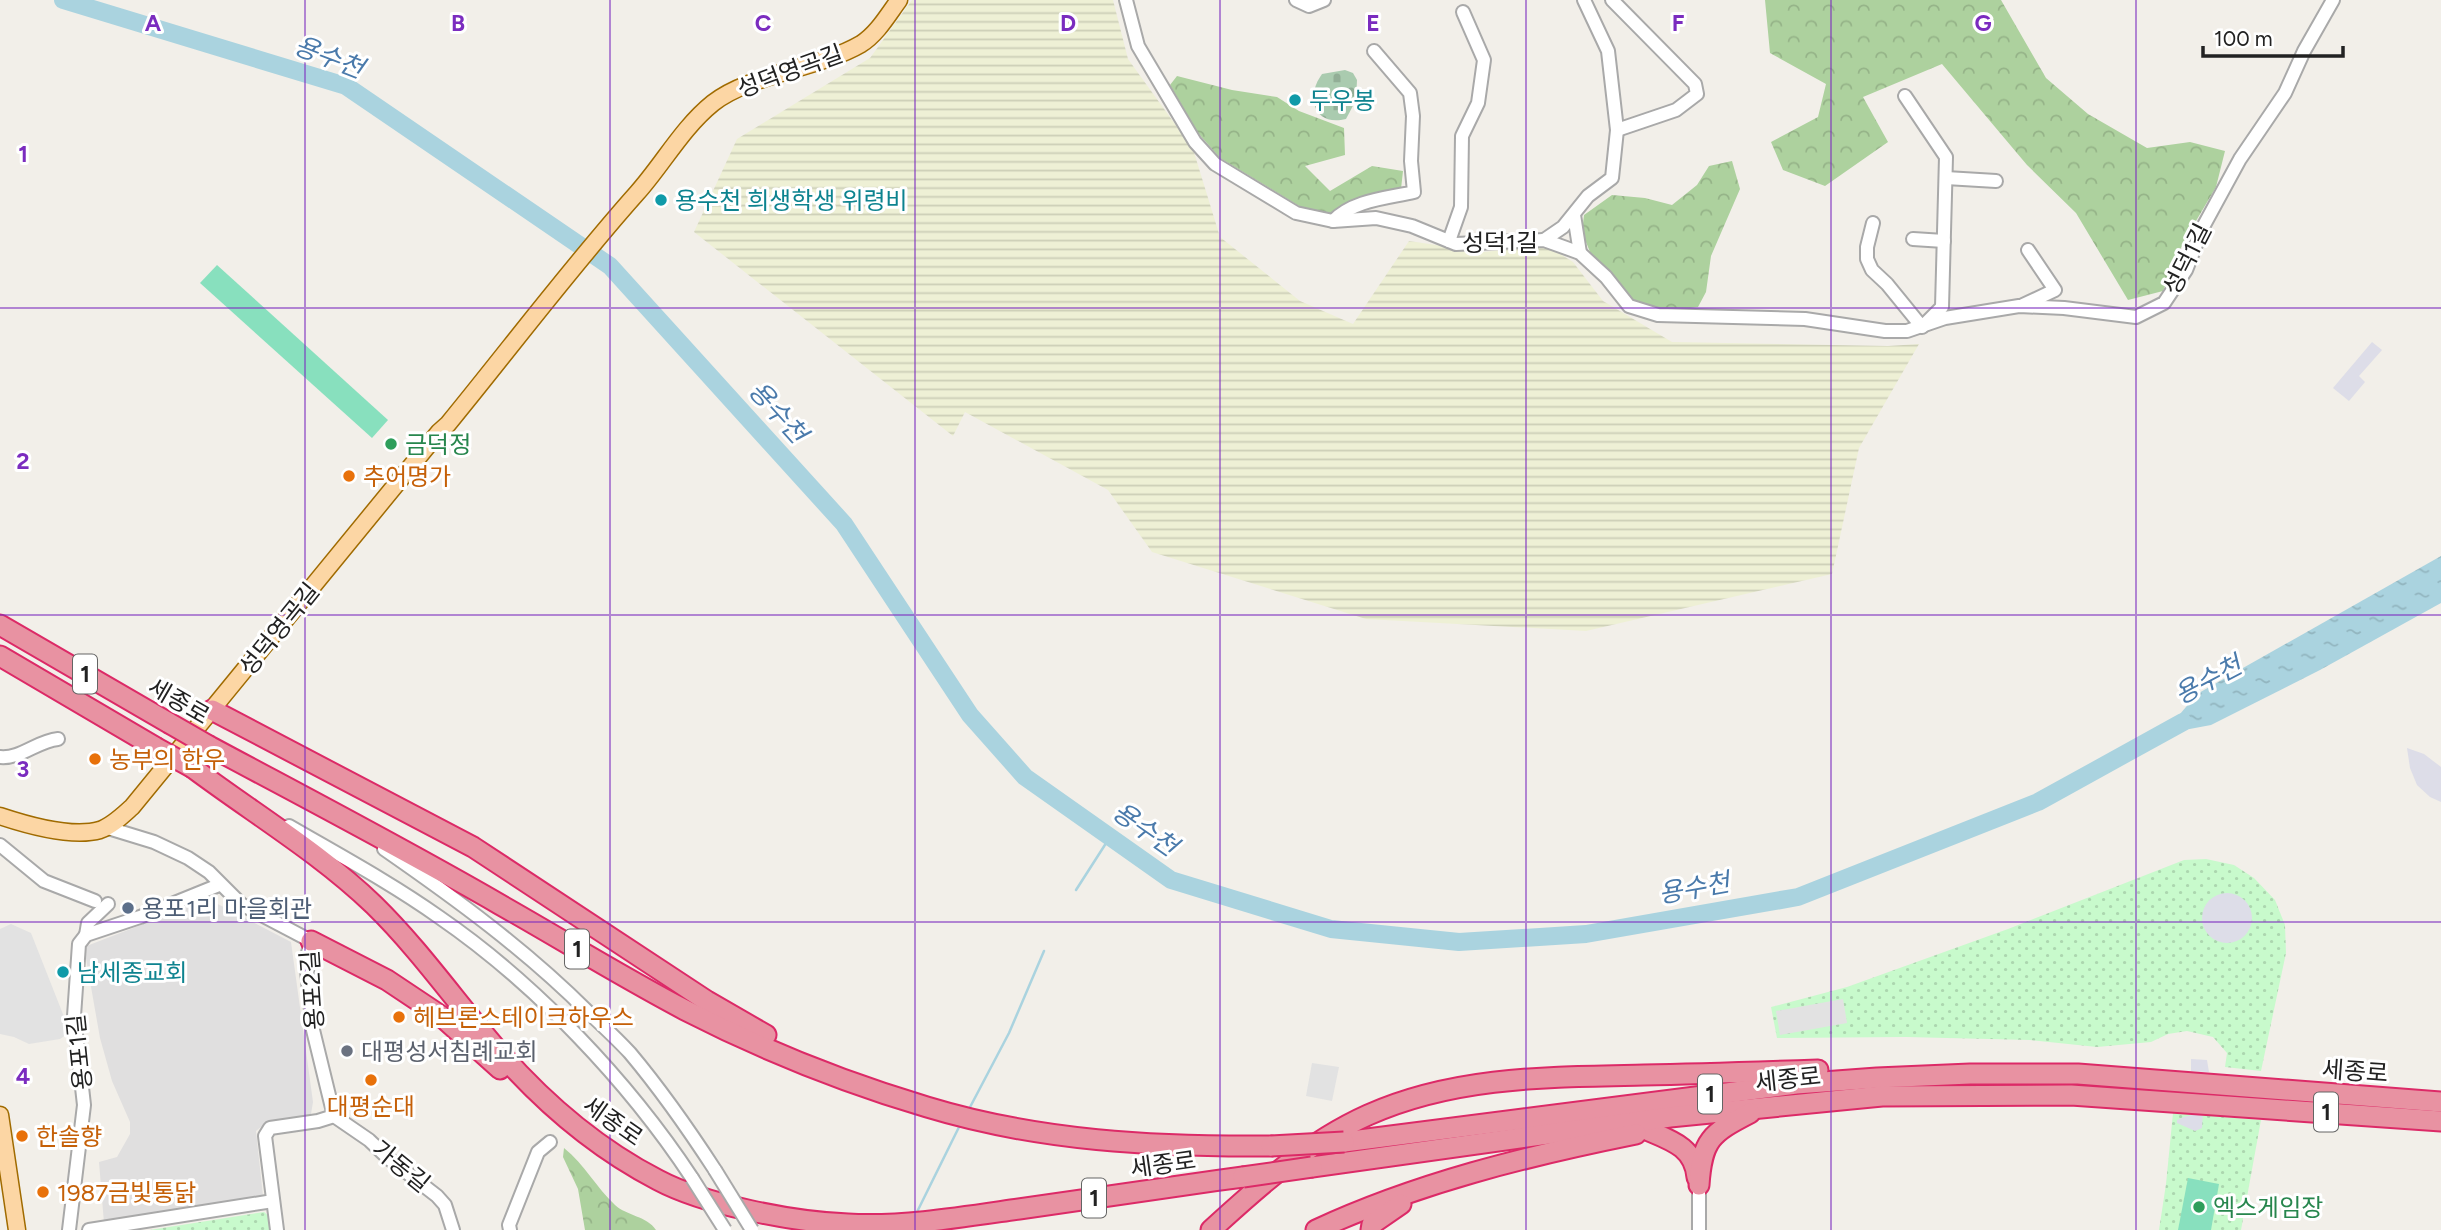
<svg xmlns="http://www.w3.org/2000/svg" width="2441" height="1230" viewBox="0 0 2441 1230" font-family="Figtree,'Noto Sans KR',sans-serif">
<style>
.residential{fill:#e0dfdf}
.farmland{fill:url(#farmland-rules)}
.forest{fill:url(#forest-crowns)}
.cemetery{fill:url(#cemetery-stones)}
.park{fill:url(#park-dots)}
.pitch{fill:#88e0be}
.parking{fill:#e2e2e2}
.plaza{fill:#dddde8}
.water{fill:url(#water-ripples)}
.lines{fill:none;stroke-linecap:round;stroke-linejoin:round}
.stream{stroke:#aad3df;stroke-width:2.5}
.river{stroke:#aad3df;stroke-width:18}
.minor-casing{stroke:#a9a9a9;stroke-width:16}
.major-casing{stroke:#a06b00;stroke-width:19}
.highway-casing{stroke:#dc2a67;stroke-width:23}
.minor{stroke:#fff;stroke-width:12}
.major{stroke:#fcd6a4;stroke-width:16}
.highway{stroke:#e892a2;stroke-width:19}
.minor-bridge-casing{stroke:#a9a9a9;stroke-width:16;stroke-linecap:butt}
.highway-bridge-casing{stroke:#dc2a67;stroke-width:23;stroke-linecap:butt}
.minor-bridge{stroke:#fff;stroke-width:12}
.highway-bridge{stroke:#e892a2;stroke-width:19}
.grid{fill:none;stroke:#7b2cbf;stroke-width:2;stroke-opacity:0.55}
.culture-dot{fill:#0f9aa8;stroke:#fff;stroke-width:2.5}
.leisure-dot{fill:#2e9e5b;stroke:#fff;stroke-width:2.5}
.food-dot{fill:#e8710a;stroke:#fff;stroke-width:2.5}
.service-dot{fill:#5c6f8a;stroke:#fff;stroke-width:2.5}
.worship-dot{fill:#6b7280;stroke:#fff;stroke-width:2.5}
.labels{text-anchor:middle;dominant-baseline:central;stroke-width:6;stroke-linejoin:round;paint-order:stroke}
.shield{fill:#fff;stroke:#646464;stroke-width:2}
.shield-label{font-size:23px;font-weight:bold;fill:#222}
.street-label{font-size:24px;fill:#222;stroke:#fff}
.culture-label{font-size:24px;fill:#0d838f;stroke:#fff;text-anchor:start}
.leisure-label{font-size:24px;fill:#27864d;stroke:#fff;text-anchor:start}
.food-label{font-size:24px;fill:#c56008;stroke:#fff;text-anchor:start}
.service-label{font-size:24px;fill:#4e5e75;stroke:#fff;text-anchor:start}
.worship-label{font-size:24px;fill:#5b616d;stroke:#fff;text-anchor:start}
.water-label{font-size:26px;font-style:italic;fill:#4a7aab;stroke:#fff}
.grid-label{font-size:23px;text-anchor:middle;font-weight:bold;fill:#7b2cbf;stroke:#fff;stroke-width:6;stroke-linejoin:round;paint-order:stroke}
</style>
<defs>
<pattern id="farmland-rules" width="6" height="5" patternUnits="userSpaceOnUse" patternTransform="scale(1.75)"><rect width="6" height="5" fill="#eef0d5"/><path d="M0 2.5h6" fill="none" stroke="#ccceb7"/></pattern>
<pattern id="forest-crowns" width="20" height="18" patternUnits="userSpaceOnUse" patternTransform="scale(1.75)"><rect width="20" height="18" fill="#add19e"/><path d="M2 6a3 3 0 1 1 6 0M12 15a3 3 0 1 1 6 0" fill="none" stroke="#95b388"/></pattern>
<pattern id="cemetery-stones" width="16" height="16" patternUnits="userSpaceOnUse" patternTransform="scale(1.75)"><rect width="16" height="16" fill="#aacbaf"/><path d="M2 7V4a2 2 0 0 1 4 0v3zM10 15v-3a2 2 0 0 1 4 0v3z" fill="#92ae96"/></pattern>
<pattern id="park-dots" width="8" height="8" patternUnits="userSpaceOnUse" patternTransform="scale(1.75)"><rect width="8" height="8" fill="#c8facc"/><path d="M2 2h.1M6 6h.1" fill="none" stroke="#acd6af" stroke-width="1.8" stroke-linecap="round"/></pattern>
<pattern id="water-ripples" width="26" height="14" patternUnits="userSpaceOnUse" patternTransform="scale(1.75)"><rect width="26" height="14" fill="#aad3df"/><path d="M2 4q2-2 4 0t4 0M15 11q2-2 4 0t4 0" fill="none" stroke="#92b5bf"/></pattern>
</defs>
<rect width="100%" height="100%" fill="#f2efe9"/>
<path class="residential" d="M208,899L291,942L313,1102L311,1114L306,1120L261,1127L256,1131L263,1196L104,1223L99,1162L117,1157L130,1134V1122L112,1081L100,1038L84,947Z"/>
<path class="farmland" d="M912,0H1113L1128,59L1193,149L1220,237L1300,301L1353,324L1409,241L1484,252L1546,245L1573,262L1603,301L1672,342L1888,346L1919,344L1859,448L1832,574L1586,631L1366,619L1152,552L1108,490L965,412L953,436L694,232L737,139L870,58Z"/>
<g class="forest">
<path d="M1765,0H2001L2046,78L2088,114L2147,148L2190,142L2225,151L2216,187L2183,243L2163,291L2128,300L2076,213L2027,165L1942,64L1863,97L1888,142L1825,186L1783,170L1771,142L1818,117L1826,84L1770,53Z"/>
<path d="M1177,76L1232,90L1277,97L1299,111L1344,128L1345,155L1305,166L1330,191L1372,166L1403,171L1401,189L1335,215L1304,209L1220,158L1198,133L1170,85Z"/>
<path d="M1732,161L1740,189L1711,256L1706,292L1698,307L1667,311L1633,300L1590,252L1582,232L1584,215L1612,195L1645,198L1672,205L1697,185L1709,166Z"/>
<path d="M564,1148C585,1165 596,1187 615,1205C627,1216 647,1216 656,1230H585L578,1189L563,1157Z"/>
</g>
<path class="cemetery" d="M1345,70L1353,73L1357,80L1356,100L1346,119C1314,127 1305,97 1322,74Z"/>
<g class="park">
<path d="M2206,859L2234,865L2254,878L2275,900L2285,925L2286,953L2261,1071L2225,1067L2227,1053L2213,1037L2187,1031L2168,1034L2151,1042L2097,1047L2030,1040L1906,1037L1777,1038L1771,1007L1847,987L2008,929L2184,860Z"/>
<path d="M2173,1113L2261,1120L2241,1230H2159L2166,1184Z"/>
<path d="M264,1212L270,1217L271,1230H150Z"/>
</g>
<g class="pitch">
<path d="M217,265L388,420L372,438L200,283Z"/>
<path d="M2188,1178L2219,1184L2211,1230H2178Z"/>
</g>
<g class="parking">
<path d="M11,924L31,933L70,1032L60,1039L29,1044L14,1037L0,1034V929Z"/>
<path d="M1843,999L1847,1023L1780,1035L1776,1011Z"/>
<path d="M1312,1063L1339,1067L1332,1101L1306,1096Z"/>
</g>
<g class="plaza">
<path d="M2372,342L2382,350L2359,376L2365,382L2349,401L2333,388Z"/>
<path d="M2407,748L2424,754L2441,767V802L2430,797L2417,785L2410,768Z"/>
<circle cx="2227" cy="918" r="25"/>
<path d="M2191,1059L2207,1060L2209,1072L2191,1071Z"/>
<path d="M2203,1112L2202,1128L2195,1131L2177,1123V1120L2184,1117Z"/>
</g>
<path class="water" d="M2441,556V603L2320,670L2211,725L2163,734L2197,694Z"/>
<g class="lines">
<g class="stream">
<path d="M1076,890L1110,837"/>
<path d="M968,1111L1009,1033L1044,951"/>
<path d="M916,1214L961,1123"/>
</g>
<path class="river" d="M63,0L346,86L610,266L844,524L970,715L1025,777L1171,880L1331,929L1459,942L1586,934L1798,897L2038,802L2183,722"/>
<defs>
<g id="minor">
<path d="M1126,0L1138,46L1195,142L1215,164L1296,213L1333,221L1376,218L1412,226L1456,244L1544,240L1580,253L1606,277L1629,306L1658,315L1805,319L1885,331H1907L1945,318L2019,306L2064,308L2136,317L2164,303L2186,270L2203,227L2240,159L2285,93L2304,51L2333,0"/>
<path d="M1296,0L1309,6L1324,0"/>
<path d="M1612,0L1695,84L1697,94L1676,110L1617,130"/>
<path d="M1946,178L1996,181"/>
<path d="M1574,215L1580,253"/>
<path d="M1333,221C1353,200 1388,198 1414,192L1411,161L1413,116L1410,93L1374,51"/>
<path d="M1873,223L1867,247V259L1872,270L1887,284L1922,327L1942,307L1946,157L1905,96"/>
<path d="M1913,239L1944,241"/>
<path d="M1544,240L1563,227L1588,196L1612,178L1617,130L1608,51L1584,0"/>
<path d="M1449,241L1461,207L1462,136L1478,103L1484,60L1463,12"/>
<path d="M2023,305L2055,290L2028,250"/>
<path d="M0,757C21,759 37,741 58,739"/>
<path d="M289,826C339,855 391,883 439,917C535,983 628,1081 692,1178"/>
<path d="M105,827L154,842L188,858L209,872L241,904L311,941L306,961L313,1030L334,1116"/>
<path d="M0,845L44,881L95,901"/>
<path d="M384,849C456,899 526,950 588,1012C602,1025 617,1039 630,1053C661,1090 689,1130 715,1170"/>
<path d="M86,935L88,923L108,904"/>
<path d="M334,1116L369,1140L388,1158L437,1196L445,1205L453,1230"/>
<path d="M1699,1185V1230"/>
<path d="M69,1230L84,1105L74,1016L79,944L86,935L140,917L219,885"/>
<path d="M89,1230L273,1201"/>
<path d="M277,1230L265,1136L270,1128L318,1121L334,1116"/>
<path d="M510,1230L509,1225L538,1152L550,1142"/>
</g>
<g id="major">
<path d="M0,816C27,825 72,838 100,830C112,826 123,815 132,807L439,432L448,424C511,347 571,267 637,193C663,164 682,128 713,103C750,74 818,69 861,44C877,34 888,15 899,0"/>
<path d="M0,1115L17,1230"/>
</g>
<g id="highway">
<path d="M0,625L169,723"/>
<path d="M0,656L155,747"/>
<path d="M212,710L473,847L707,1001L766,1035"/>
<path d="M209,746C306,798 404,849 499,904C561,939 622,977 685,1010C763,1050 843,1082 927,1107C1039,1141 1154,1147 1271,1146"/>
<path d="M193,768C253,813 320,853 374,905C421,951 458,1005 501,1054C546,1105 598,1149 658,1180C705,1205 794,1222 848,1224C904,1227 963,1217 1019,1209C1093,1198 1168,1187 1243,1177"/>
<path d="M311,941L387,980L441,1016L500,1069"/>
<path d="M1649,1131C1673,1141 1694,1148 1697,1177"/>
<path d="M1344,1142L1796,1084L1877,1078L1970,1074H2078L2441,1102"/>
<path d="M1312,1167L1670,1117L1882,1096L2071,1095L2441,1121"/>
<path d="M1699,1185C1702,1140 1711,1133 1750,1113"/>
<path d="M1211,1230C1259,1186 1308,1142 1368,1115C1455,1076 1550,1077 1644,1075C1702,1074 1760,1072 1818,1070"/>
<path d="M1316,1230C1417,1183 1527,1156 1636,1134"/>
<path d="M1371,1230L1372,1224L1401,1204"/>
</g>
</defs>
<use href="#minor" class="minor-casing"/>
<use href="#major" class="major-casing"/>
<use href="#highway" class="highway-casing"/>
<use href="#minor" class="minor"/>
<use href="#major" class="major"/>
<use href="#highway" class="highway"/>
<defs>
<g id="minor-bridge">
<path d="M715,1170L752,1230"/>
<path d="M692,1178L725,1230"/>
</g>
<g id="highway-bridge">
<path d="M169,723L209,746"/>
<path d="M155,747L193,768"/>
<path d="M1271,1146L1344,1142"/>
<path d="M1243,1177L1312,1167"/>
</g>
</defs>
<use href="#minor-bridge" class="minor-bridge-casing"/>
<use href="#highway-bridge" class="highway-bridge-casing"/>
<use href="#minor-bridge" class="minor-bridge"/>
<use href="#highway-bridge" class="highway-bridge"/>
</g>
<path class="grid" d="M305,0V1230M610,0V1230M915,0V1230M1220,0V1230M1526,0V1230M1831,0V1230M2136,0V1230M0,308H2441M0,615H2441M0,922H2441"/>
<g class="culture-dot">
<circle cx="1295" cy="100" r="7"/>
<circle cx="661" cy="200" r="7"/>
<circle cx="63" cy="972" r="7"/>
</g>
<g class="leisure-dot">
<circle cx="391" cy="444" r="7"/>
<circle cx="2199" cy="1207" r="7"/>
</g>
<g class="food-dot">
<circle cx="349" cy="476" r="7"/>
<circle cx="95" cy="759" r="7"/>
<circle cx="399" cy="1017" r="7"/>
<circle cx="371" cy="1080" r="7"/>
<circle cx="22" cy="1136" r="7"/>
<circle cx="43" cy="1192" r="7"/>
</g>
<circle class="service-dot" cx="128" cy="908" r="7"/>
<circle class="worship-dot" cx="347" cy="1051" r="7"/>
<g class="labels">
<g class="shield">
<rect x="73" y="654.5" width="24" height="39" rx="5"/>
<rect x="565" y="929.5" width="24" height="39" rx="5"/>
<rect x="1698" y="1074.5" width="24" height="39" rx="5"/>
<rect x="2314" y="1092.5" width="24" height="39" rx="5"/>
<rect x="1082" y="1178.5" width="24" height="39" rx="5"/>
</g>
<g class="shield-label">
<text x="85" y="674">1</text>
<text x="577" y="949">1</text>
<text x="1710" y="1094">1</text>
<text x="2326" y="1112">1</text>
<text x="1094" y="1198">1</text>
</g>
<g class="street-label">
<text transform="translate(790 71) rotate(-20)">성덕영곡길</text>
<text x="1500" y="242">성덕1길</text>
<text transform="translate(2187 259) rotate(-63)">성덕1길</text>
<text transform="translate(279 629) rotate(-51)">성덕영곡길</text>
<text transform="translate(179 701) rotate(30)">세종로</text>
<text transform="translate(312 990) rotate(-94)">용포2길</text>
<text transform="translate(79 1052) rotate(-96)">용포1길</text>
<text transform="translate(2355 1071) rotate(4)">세종로</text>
<text transform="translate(1788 1079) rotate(-6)">세종로</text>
<text transform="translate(613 1121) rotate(35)">세종로</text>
<text transform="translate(1163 1164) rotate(-8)">세종로</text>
<text transform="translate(401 1166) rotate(39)">가동길</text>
</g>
<g class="culture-label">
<text x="1309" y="100">두우봉</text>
<text x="675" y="200">용수천 희생학생 위령비</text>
<text x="77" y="972">남세종교회</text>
</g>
<g class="leisure-label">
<text x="405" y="444">금덕정</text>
<text x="2213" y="1207">엑스게임장</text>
</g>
<g class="food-label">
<text x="363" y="476">추어명가</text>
<text x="109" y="759">농부의 한우</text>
<text x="413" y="1017">헤브론스테이크하우스</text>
<text x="371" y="1106" text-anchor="middle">대평순대</text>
<text x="36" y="1136">한솔향</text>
<text x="57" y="1192">1987금빛통닭</text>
</g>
<g class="service-label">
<text x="142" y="908">용포1리 마을회관</text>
</g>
<g class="worship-label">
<text x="361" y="1051">대평성서침례교회</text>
</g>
<g class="water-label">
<text transform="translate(329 57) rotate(21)">용수천</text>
<text transform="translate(778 412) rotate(48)">용수천</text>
<text transform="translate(2208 680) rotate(-28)">용수천</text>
<text transform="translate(1145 829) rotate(35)">용수천</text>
<text transform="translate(1694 888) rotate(-10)">용수천</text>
</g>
</g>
<g class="grid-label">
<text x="153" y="31">A</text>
<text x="458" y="31">B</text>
<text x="763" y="31">C</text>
<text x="1068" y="31">D</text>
<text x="1373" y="31">E</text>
<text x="1678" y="31">F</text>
<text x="1983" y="31">G</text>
<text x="23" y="162">1</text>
<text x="23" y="469">2</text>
<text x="23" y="777">3</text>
<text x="23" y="1084">4</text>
</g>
<path d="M2203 46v10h140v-10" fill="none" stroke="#222222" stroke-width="3.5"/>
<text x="2214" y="46" font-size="21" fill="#222222" stroke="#ffffff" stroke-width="5" paint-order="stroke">100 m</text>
</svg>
